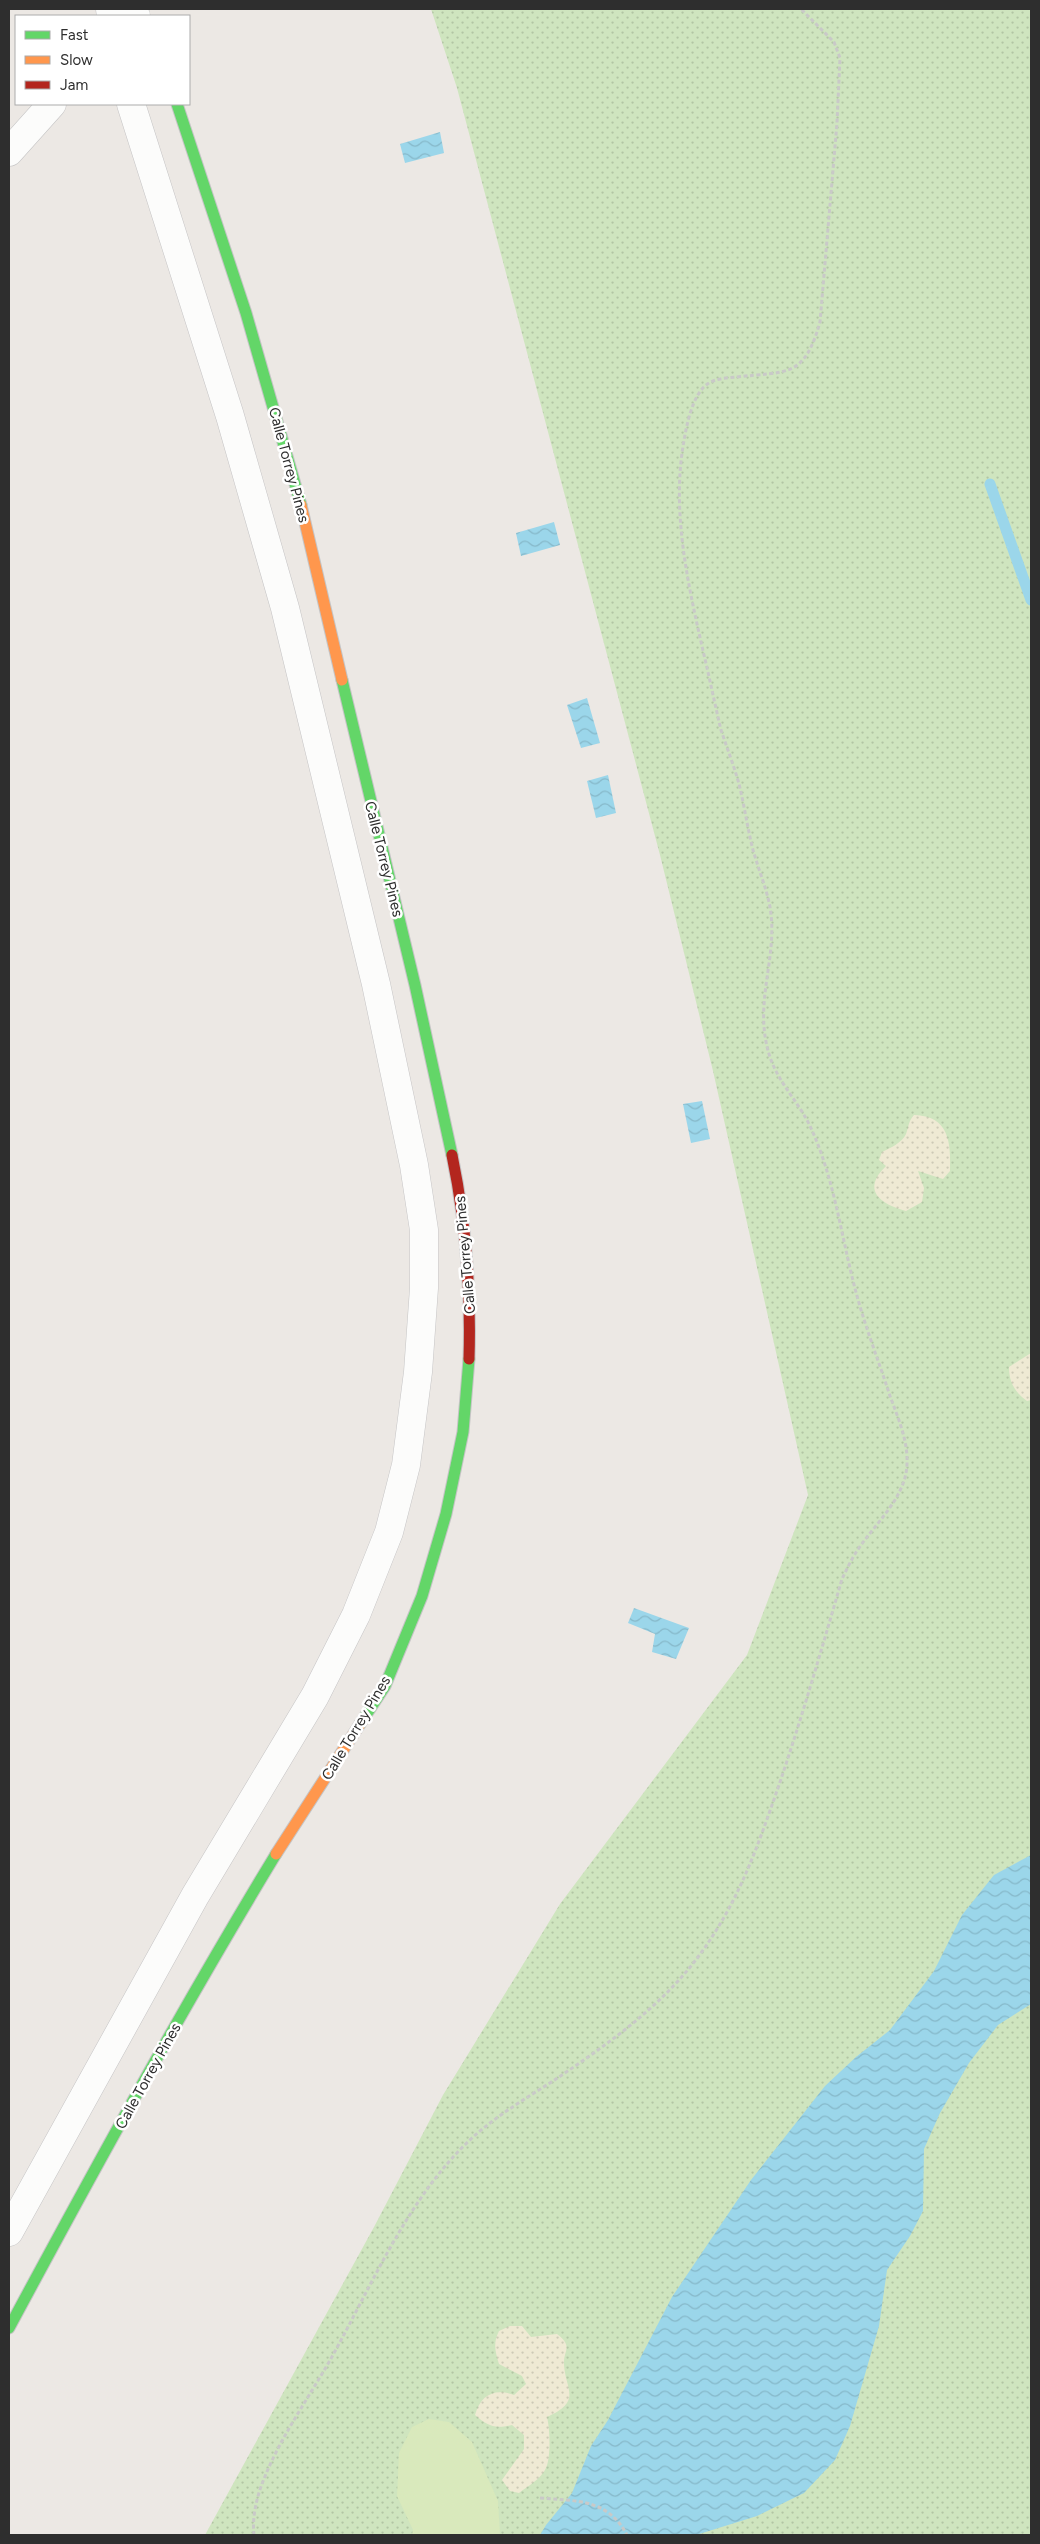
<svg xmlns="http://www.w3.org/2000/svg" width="1040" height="2544" font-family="Figtree,sans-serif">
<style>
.grass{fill:url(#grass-dots)}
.sand{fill:url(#sand-dots)}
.pitch{fill:#d9e9bc}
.water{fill:url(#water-waves)}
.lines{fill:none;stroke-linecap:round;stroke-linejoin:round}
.stream{stroke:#9bd6ea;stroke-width:11}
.street-casing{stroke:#c5c4c5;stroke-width:29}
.fast-casing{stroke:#c5c4c5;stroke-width:13}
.slow-casing{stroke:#c5c4c5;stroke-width:13}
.jam-casing{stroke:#c5c4c5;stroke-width:13}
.path{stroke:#c9c9c8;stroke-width:3;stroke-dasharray:4 2.5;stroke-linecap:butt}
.street{stroke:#fcfcfb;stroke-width:28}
.fast{stroke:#63d668;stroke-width:11}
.slow{stroke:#ff974d;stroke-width:11}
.jam{stroke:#b3261e;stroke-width:11}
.labels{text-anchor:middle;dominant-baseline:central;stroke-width:5;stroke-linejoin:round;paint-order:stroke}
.street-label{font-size:15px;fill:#2e2e2e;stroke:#fff}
</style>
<defs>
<pattern id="grass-dots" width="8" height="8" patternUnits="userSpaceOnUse" patternTransform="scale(1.25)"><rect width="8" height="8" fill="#cfe5bf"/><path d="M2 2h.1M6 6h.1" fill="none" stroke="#b2c5a4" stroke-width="1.8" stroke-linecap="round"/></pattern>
<pattern id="sand-dots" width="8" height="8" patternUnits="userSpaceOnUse" patternTransform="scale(1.25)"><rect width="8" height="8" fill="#efead4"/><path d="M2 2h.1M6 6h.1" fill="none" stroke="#cdc9b6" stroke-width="1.8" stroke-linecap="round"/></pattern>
<pattern id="water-waves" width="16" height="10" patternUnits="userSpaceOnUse" patternTransform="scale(1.25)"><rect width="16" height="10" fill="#9bd6ea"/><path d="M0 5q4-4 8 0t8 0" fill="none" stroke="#86b8c9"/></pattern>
</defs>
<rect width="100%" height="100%" fill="#ece8e4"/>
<polygon class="grass" points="431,9 1031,9 1031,2535 205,2535 374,2227 443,2095 560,1904 747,1655 808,1495 713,1071 660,855 457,88"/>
<g class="sand">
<path d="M914,1115c35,1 37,27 36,56l-7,8 -25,-8 6,17 -2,14 -16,9c-26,-7 -45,-21 -20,-45l-7,-6 3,-8c8,-4 20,-9 24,-18 3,-8 2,-12 8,-19z"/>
<path d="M1031,1353v47l-4,1c-12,-9 -18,-18 -18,-34z"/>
<path d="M510,2326h12l9,11 26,-3c17,13 6,16 7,31 2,26 18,36 -17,52 3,12 4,40 -1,51 -5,11 -18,18 -27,25l-9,-2 -8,-11 22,-31v-14l-12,-10c-18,4 -24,1 -37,-10 6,-21 20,-27 39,-20l12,-11 -4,-8 -23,-12c-4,-13 -6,-21 0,-33z"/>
</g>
<polygon class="pitch" points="429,2419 449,2422 472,2442 498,2501 500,2535 412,2535 413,2530 397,2496 399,2453 412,2427"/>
<g class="water">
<polygon points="440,132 444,153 405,163 400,144"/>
<polygon points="554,522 560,545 521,556 516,533"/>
<polygon points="587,698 600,743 581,748 567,705"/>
<polygon points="608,775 616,813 596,818 587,781"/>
<polygon points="702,1101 710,1139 691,1143 683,1104"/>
<polygon points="634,1608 689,1628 676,1659 652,1652 655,1634 628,1623"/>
<polygon points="1031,1855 1031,2004 998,2025 969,2063 940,2113 924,2149 923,2211 910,2236 887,2270 879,2326 850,2426 835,2460 804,2493 757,2516 696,2535 540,2535 546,2525 572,2493 591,2446 608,2420 672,2297 751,2180 825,2086 856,2057 890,2030 934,1971 962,1915 994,1875"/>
</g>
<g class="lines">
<polyline class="stream" points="990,484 1031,600"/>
<g class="street-casing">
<g id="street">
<polyline points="110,9 111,16"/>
<polyline points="131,9 136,16"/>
<polyline points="9,152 52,104"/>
<polyline points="9,2232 195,1896 315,1696 356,1615 389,1532 406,1465 418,1372 424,1288 424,1230 414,1165 376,984 285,608 230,416 131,104"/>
</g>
</g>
<g class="fast-casing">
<g id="fast">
<polyline points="177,104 246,313 301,505"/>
<polyline points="342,680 415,985 452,1155"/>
<polyline points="360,1724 385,1686 422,1596 446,1514 463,1432 469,1359"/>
<path d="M9,2328c86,-160 173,-319 267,-474"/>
</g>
</g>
<g class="slow-casing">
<g id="slow">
<polyline points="301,505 342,680"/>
<polyline points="276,1854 360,1724"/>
</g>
</g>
<g class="jam-casing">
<path id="jam" d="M452,1155c14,67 19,136 17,204"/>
</g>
<g class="path">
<path d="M540,2498c37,3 68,1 87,37"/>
<path d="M254,2535c-2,-16 2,-35 8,-51 16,-43 44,-82 67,-122 43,-76 78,-164 143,-224 24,-22 53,-39 81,-57 52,-35 107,-73 145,-124 41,-55 59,-109 81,-172 23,-68 43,-137 63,-206 4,-8 8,-17 13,-25 17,-28 51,-55 52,-90 1,-24 -9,-46 -17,-68 -10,-31 -22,-62 -31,-93 -17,-58 -23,-122 -49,-177 -11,-23 -30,-42 -39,-66 -20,-56 8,-100 -1,-153 -4,-21 -13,-41 -18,-61 -5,-21 -8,-42 -13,-62 -5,-18 -12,-36 -18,-54 -6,-25 -11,-50 -17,-75 -15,-66 -31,-135 -22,-202 3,-20 9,-60 27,-70 8,-5 19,-5 28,-6 50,-6 67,2 83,-55l17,-199 3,-65 -6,-16 -33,-33"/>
</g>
<use href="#street" class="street"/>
<use href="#fast" class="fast"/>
<use href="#slow" class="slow"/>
<use href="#jam" class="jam"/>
</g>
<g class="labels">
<g class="street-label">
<text transform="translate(289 465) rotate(75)">Calle Torrey Pines</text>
<text transform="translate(384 859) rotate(76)">Calle Torrey Pines</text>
<text transform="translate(465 1255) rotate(-95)">Calle Torrey Pines</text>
<text transform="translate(356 1728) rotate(-59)">Calle Torrey Pines</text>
<text transform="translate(148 2076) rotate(-61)">Calle Torrey Pines</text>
</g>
</g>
<rect width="1040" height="2544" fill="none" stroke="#2e2e2e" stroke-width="20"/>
<rect x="15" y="15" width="175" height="90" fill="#ffffff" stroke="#ababab"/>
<rect x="25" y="31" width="25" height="8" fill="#63d668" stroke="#ababab"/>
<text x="60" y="40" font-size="15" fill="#2e2e2e">Fast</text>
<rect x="25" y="56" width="25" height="8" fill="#ff974d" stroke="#ababab"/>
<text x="60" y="65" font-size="15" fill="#2e2e2e">Slow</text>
<rect x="25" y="81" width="25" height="8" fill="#b3261e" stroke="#ababab"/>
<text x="60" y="90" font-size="15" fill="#2e2e2e">Jam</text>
</svg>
